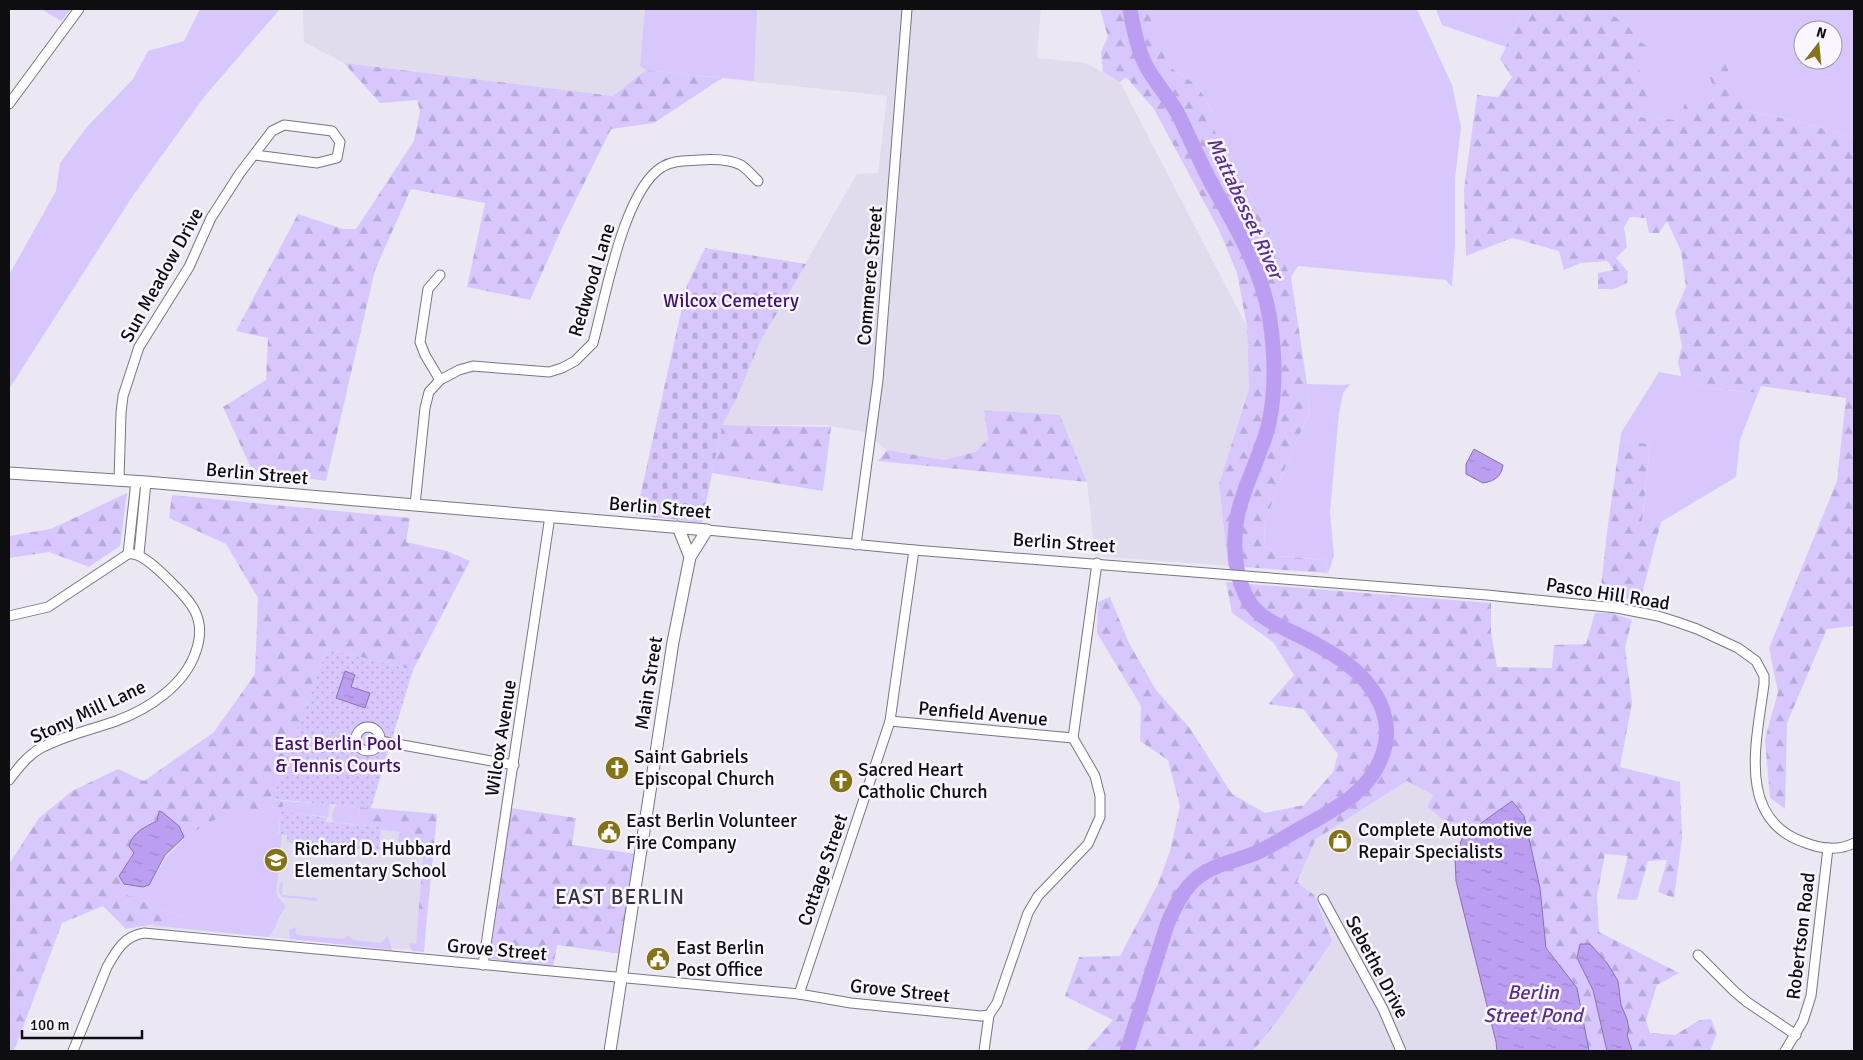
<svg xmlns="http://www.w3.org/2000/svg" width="1863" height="1060" font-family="Signika,sans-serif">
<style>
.built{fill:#e1dced}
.grass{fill:#d8c7fd;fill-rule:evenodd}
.forest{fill:url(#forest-firs)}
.cemetery{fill:url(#cemetery-stones)}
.park{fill:url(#park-dots)}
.water{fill:url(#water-ripples);stroke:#8772ae}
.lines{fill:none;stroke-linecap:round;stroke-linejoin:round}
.river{stroke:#bb9ef1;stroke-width:15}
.minor-casing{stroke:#78757f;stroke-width:11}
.tertiary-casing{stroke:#78757f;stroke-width:13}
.minor{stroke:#fff;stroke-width:9}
.tertiary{stroke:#fff;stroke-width:11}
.labels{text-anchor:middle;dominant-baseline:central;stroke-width:5;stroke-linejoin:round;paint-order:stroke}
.street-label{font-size:19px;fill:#0e0d10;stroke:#f9f6ff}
.park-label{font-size:19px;fill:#3f0f71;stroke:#f9f6ff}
.poi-label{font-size:19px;fill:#0e0d10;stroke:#f9f6ff;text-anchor:start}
.water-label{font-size:20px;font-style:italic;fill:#572d8d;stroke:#f9f6ff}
.quarter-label{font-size:21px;letter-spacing:1px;fill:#34323a;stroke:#f9f6ff}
</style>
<defs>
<pattern id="forest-firs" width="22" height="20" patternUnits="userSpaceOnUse" patternTransform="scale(1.25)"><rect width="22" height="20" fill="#d8c7fd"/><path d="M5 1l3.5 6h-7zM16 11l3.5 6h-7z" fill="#b8aad8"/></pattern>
<pattern id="cemetery-stones" width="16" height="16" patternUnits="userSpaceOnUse" patternTransform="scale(1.25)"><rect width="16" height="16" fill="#d8c7fd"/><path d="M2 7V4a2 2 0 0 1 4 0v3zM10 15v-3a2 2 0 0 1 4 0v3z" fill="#b8aad8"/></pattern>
<pattern id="park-dots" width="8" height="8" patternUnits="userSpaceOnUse" patternTransform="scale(1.25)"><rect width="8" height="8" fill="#d8c7fd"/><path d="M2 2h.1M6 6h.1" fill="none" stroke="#b8aad8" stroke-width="1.8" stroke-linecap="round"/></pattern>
<pattern id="water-ripples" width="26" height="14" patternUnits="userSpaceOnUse" patternTransform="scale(1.25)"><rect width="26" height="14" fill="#bb9ef1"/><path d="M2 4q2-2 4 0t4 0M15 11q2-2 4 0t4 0" fill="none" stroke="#a087ce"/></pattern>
</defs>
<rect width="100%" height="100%" fill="#ebe8f3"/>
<g class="built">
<polygon points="303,9 1041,9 1037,58 1086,63 1120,82 1247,327 1249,389 1219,484 1228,566 1095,556 1087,482 1060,415 984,410 988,439 975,452 944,460 887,450 864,432 825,425 722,425 735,402 761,340 857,174 878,173 887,96 646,70 613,96 344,63 304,42"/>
<polygon points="1407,781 1433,795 1427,807 1463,836 1455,857 1497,1051 1253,1051 1279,1019 1314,895 1297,882 1316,839"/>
<polygon points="145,790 437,814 424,951 139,926 126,929 103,906"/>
</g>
<g class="grass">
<polygon points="200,9 280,9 204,97 132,197 9,389 9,275 56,191 60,163 87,127 133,79 148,51 184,41"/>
<polygon points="645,9 757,9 754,81 646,70 640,66"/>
<polygon points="1151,9 1417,9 1452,85 1461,127 1455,179 1455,246 1452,287 1446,280 1298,266 1291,277 1256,206 1212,126 1212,112 1198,86 1171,68 1152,27"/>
<polygon points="1436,9 1524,9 1506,47 1442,25"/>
<path d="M1615,9h239v129l-53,-16 -57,-12 -28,-17 -6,11 -31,16 -44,-3 4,-76 -13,-19 -13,-6zM1803,30h30v30h-30z"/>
<polygon points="1659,372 1681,376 1707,388 1758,393 1740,440 1736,477 1661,522 1642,523 1650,444 1620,441 1621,433"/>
<polygon points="1307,384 1342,385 1350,384 1343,393 1339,413 1330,512 1334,556 1328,573 1325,560 1278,556 1264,545 1265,521 1290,455 1310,412"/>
<path d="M286,801l44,3 -2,13 -51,-6 4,1 -3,22h4l-6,60 10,13c-9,9 -9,23 -18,30l-117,-12 31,-9 11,3 -42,-12 -6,-7 -21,-5 -3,-5 7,-4 15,1 6,-1 16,-27 18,-19 1,-3 -5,-11 -17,-14 28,15 3,5c27,-20 56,-23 89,-25z"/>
<polygon points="336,805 360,807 359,812 410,829 422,841 420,844 398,842 399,832 381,830 381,827 333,822 332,814"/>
<polygon points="283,882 282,895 317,898 317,901 282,897 279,892 280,883"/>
<polygon points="427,915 424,952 412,951 409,943 416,944 418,918 424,919"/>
<polygon points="295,927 296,929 295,933 298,935 344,939 348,935 353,940 381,943 388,936 392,950 290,939 289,930"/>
</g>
<g class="forest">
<polygon points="41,9 71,9 61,21"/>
<polygon points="1100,9 1151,9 1153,27 1171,68 1198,86 1212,112 1212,126 1256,206 1291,277 1307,384 1310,412 1290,455 1265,521 1264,545 1278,556 1325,560 1328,573 1228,566 1219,484 1249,389 1247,327 1237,273 1219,230 1154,109 1126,77 1120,82 1103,72 1101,52 1108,37"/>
<polygon points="1524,9 1615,9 1613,16 1626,22 1639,41 1650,48 1638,68 1653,92 1636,117 1679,120 1686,100 1710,104 1716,93 1704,63 1725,62 1744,110 1801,122 1854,138 1854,626 1827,629 1787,723 1785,809 1770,798 1765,739 1778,692 1769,648 1837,481 1846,398 1761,386 1758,393 1707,388 1681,376 1678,362 1682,346 1675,312 1686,287 1681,251 1667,221 1659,233 1649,233 1646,218 1630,217 1624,227 1627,247 1616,258 1628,272 1627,283 1614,289 1598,289 1598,273 1614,270 1607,261 1581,263 1564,270 1559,251 1512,238 1466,256 1464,189 1477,95 1498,97 1512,77 1500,59"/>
<polygon points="344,63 613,96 646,70 722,78 654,123 611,129 562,228 530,300 467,287 485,203 411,189 375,270 326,481 252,470 223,407 266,380 268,338 236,331 298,214 343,229 356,229 414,141 420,110 417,100 380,103"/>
<polygon points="984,410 1060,415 1087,482 878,461 887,450 944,460 975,452 988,439"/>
<polygon points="722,425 831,427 823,491 712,473"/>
<polygon points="1620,441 1650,444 1642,522 1661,522 1640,601 1600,596 1607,532"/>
<polygon points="127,493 120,546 89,567 49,552 9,558 9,536 51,529"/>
<path d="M172,495l238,23 -4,24 41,9 23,10 -57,109 -86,-21 -56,150 15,2 -4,6c-33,2 -62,5 -89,26l-3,-6 -31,-16 -2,9 -14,7 -9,26 -15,23 5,8 4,2 -7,4 3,5 18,3 9,9 31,9 -28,8 -28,5 -23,-23 -41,17 -48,128h-5v-187l30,-46 33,-27 46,-22 26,12 70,-49 41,-58 3,-76 -32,-54 -57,-26z"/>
<polygon points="1226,582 1491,603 1491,632 1497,667 1552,668 1554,645 1586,644 1595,613 1612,613 1632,620 1625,647 1632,703 1620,767 1680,782 1682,838 1674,898 1658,892 1667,860 1648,861 1637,900 1617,899 1628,856 1605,854 1597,896 1599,932 1679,973 1657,985 1646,1020 1650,1033 1675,1035 1700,1020 1711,1019 1717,1034 1710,1051 1632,1051 1627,1035 1627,1019 1621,1005 1618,981 1580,944 1577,959 1593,990 1607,1051 1589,1051 1577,988 1546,948 1540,888 1524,816 1512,801 1463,836 1427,807 1433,795 1407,781 1316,839 1297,882 1314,895 1332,941 1279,1019 1253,1051 1086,1051 1113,1020 1065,996 1079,957 1120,956 1158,884 1170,851 1180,806 1168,760 1140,741 1141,706 1097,633 1098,602 1110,597 1129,643 1156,690 1189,727 1232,794 1265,813 1304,805 1333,772 1338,754 1303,709 1268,704 1294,675 1273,642 1232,613"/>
<polygon points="360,807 437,814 427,915 424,919 418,918 424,845 420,844 422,841 410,829 358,821"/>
<polygon points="511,808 576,818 572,845 637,854 622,954 557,945 553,968 490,959"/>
</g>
<polygon class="cemetery" points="705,248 806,264 761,340 735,402 722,425 702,523 636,515 687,285"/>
<g class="park">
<polygon points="327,649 413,670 371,808 271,799"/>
<polygon points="281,811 327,818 325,822 381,827 379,851 287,842 287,835 279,834"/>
</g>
<g class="water">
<path d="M1474,449l29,16c-2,12 -8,16 -20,18l-17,-9v-10z"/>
<polygon points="345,671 355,675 351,687 370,693 365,708 336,698"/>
<polygon points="1512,801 1524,816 1540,888 1546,948 1577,988 1589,1051 1497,1051 1496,1042 1456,881 1455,857 1463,836"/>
<path d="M159,811l3,1 17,14 5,11 -19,18 -16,30 -6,2 -19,-3 -5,-8 15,-23 -5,-7c3,-13 17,-20 28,-25z"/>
<polygon points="1580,944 1590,944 1607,963 1618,981 1621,1005 1627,1019 1629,1030 1627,1035 1632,1051 1607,1051 1593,990 1577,958"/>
</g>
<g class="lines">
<path class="river" d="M1127,1051l40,-126c7,-17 16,-36 31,-48 17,-13 38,-16 58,-24 14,-6 27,-15 40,-22 35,-20 74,-37 87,-78 6,-17 4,-34 -3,-50 -16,-34 -50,-52 -82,-68 -21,-10 -43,-18 -53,-41 -13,-27 -13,-67 -3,-95 8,-26 21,-50 27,-76 7,-33 6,-69 1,-103 -8,-52 -36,-96 -61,-141 -11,-22 -21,-45 -32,-67 -10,-17 -23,-31 -32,-48 -8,-17 -12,-37 -15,-55"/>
<g class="minor-casing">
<g id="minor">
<polyline points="9,104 79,9"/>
<polyline points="440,380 425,355 420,342 428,289 440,275"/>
<polyline points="119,480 121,413 123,396 139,347 189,267 211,218 240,173 272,131 284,125 332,131 340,142 337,158 317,163 255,155"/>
<path d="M415,505l10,-97 4,-16 11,-12 19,-10 14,-4 76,6 13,-4 13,-7 18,-18c12,-43 30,-152 69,-176 12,-7 24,-6 37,-7 13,-1 30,-1 42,5 6,4 12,11 17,16"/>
<path d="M707,530l207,20 573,45 130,13 41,8 19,6 20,7 41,19 18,13 8,15v8c-7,56 -29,136 42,159 16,6 33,8 48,0"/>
<polyline points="856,545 878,380 907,9"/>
<polyline points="128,554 136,481"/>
<polyline points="139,554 146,482"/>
<path d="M9,616l39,-9 80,-53c13,-3 34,19 43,28 21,21 36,37 25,69 -11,34 -47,58 -80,70 -25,9 -51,14 -75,27 -13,7 -23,20 -32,32"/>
<polyline points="890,721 1073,738"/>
<circle cx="368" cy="739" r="12"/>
<polyline points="380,741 514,765"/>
<polyline points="1323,899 1383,1009 1401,1051"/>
<polyline points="1698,955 1734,991 1747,1002 1796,1035"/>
<polyline points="483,965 550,516"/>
<polyline points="799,994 890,721 914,550"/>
<path d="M73,1051l34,-84c9,-16 17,-31 37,-34l655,61 52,9 130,13 8,-1"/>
<polyline points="984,1051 989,1015 997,1003 1028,913 1038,896 1088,844 1100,817 1100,796 1095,776 1073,738 1097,563"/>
<polyline points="1785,1051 1803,1021 1811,996 1828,848"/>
</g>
</g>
<g class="tertiary-casing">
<g id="tertiary">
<polyline points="9,473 146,482 707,530 690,557 673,642 610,1051"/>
<polyline points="678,527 690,557"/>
</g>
</g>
<use href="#minor" class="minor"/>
<use href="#tertiary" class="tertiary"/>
</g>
<defs>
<g id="church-disc" transform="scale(1.25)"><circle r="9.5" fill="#847416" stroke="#f9f6ff"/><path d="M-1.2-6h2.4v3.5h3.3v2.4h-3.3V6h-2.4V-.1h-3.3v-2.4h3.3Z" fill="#fff"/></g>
<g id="civic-disc" transform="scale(1.25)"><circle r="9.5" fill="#847416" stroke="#f9f6ff"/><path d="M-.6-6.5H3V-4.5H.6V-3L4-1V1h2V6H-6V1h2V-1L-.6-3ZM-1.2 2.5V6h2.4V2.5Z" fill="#fff"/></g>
<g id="shop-disc" transform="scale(1.25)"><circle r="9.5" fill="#847416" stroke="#f9f6ff"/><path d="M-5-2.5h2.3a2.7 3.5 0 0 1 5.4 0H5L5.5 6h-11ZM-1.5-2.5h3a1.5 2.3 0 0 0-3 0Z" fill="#fff"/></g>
<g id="school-disc" transform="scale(1.25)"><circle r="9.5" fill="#847416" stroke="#f9f6ff"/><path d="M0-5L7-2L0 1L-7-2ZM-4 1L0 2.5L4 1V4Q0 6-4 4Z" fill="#fff"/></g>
</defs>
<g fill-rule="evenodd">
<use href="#church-disc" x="617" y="768"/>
<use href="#church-disc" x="841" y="781"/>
<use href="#civic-disc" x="609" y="832"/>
<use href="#shop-disc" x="1340" y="841"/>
<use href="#school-disc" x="276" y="860"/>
<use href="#civic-disc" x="658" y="959"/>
</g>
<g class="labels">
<g class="street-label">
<text transform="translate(162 275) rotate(-61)">Sun Meadow Drive</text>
<text transform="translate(870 276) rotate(-85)">Commerce Street</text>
<text transform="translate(592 280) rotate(-73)">Redwood Lane</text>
<text transform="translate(257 474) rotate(5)">Berlin Street</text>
<text transform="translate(660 508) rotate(5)">Berlin Street</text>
<text transform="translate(1064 543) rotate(4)">Berlin Street</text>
<text transform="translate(1608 594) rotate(9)">Pasco Hill Road</text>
<text transform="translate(649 683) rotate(-81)">Main Street</text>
<text transform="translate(88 712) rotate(-25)">Stony Mill Lane</text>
<text transform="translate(983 714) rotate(5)">Penfield Avenue</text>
<text transform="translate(501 738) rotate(-81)">Wilcox Avenue</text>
<text transform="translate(823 870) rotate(-71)">Cottage Street</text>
<text transform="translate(1801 936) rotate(-83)">Robertson Road</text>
<text transform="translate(497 950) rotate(5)">Grove Street</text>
<text transform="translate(1377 967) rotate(62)">Sebethe Drive</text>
<text transform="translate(900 991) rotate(6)">Grove Street</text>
</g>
<g class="park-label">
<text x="731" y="301">Wilcox Cemetery</text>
<text x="338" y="744">East Berlin Pool<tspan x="338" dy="22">&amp; Tennis Courts</tspan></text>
</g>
<g class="poi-label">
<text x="634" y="757">Saint Gabriels<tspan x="634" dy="22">Episcopal Church</tspan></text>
<text x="858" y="770">Sacred Heart<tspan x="858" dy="22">Catholic Church</tspan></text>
<text x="626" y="821">East Berlin Volunteer<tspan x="626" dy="22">Fire Company</tspan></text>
<text x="1358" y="830">Complete Automotive<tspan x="1358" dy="22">Repair Specialists</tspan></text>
<text x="294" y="849">Richard D. Hubbard<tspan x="294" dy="22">Elementary School</tspan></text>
<text x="676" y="948">East Berlin<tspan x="676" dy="22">Post Office</tspan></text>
</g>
<g class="water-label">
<text transform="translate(1245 208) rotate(65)">Mattabesset River</text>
<text x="1533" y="992">Berlin<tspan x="1533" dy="23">Street Pond</tspan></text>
</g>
<g class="quarter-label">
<text x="620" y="897">EAST BERLIN</text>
</g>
</g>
<rect width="1863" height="1060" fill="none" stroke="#0e0d10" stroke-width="20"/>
<g transform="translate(1818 45) rotate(16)"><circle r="24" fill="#f9f6ff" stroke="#9b999f"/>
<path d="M0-4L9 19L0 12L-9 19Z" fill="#847416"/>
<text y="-8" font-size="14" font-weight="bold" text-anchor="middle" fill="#0e0d10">N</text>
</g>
<path d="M22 1030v8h120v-8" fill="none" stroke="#0e0d10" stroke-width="2.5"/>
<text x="30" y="1030" font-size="15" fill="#0e0d10" stroke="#f9f6ff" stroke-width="4" paint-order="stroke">100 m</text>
</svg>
